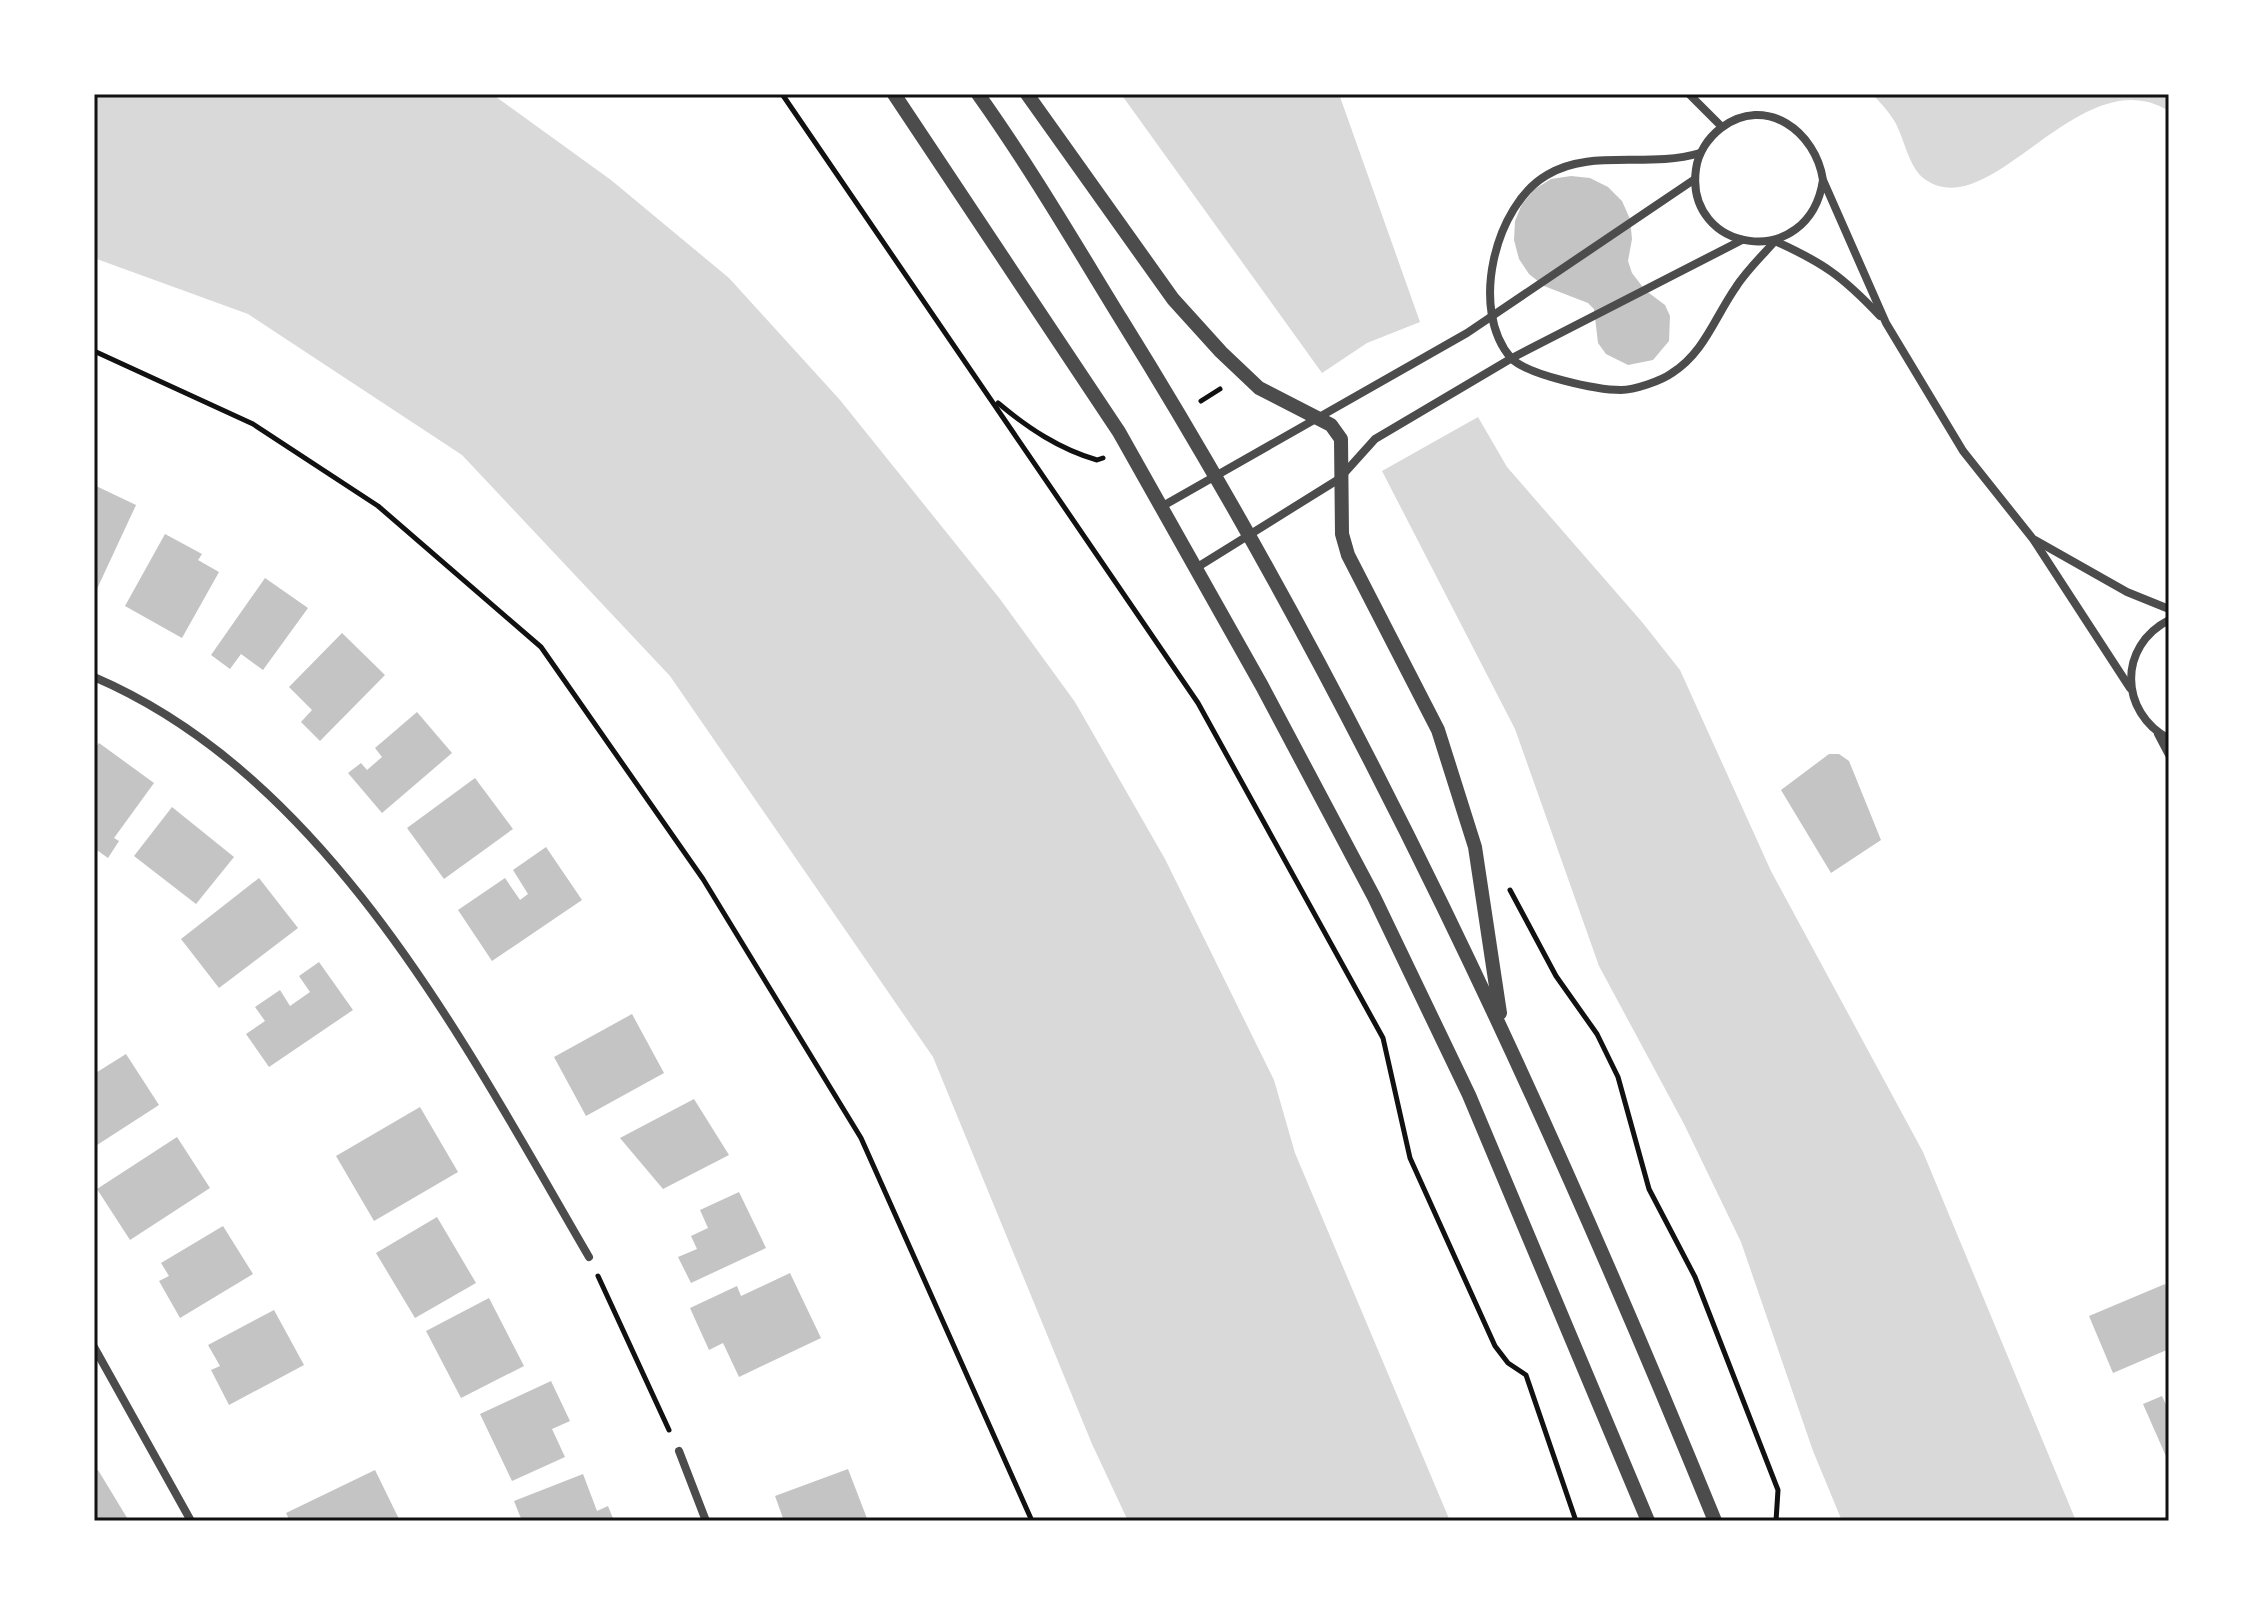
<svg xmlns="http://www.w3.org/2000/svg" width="2263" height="1615" font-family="'Alegreya Sans',sans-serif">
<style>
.water{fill:#d9d9d9}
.building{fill:#c4c4c4}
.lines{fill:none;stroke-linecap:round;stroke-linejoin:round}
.path{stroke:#111;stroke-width:5}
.minor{stroke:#4c4c4c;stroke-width:8}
.tertiary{stroke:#4c4c4c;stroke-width:14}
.neatline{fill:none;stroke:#111;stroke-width:3}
</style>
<rect width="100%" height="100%" fill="#fff"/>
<g class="water">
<polygon points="94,94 492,94 611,180 729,278 840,400 1000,599 1075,702 1165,859 1274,1080 1295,1153 1450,1521 1128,1521 1092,1444 933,1057 670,676 462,455 248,314 94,258"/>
<polygon points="1121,94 1339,94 1420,322 1367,343 1322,373"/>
<path d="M1872,94h297v17c-90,-56 -180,121 -247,66 -14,-13 -18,-39 -27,-55 -6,-10 -15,-20 -23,-28z"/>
<polygon points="1478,417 1507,467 1642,622 1680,670 1771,871 1923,1152 2076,1521 1842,1521 1813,1451 1741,1242 1684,1124 1599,966 1515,729 1382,471"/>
</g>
<g class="building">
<polygon points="1571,176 1590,178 1608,187 1622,201 1630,219 1632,239 1628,261 1632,273 1645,290 1665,305 1670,316 1669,341 1653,360 1628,365 1606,354 1598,343 1594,309 1588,303 1544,286 1529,274 1519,259 1514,240 1515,221 1522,204 1535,189 1551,179"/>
<polygon points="94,485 136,505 96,591 94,590"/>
<polygon points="165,534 202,554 198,560 219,572 182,638 125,606"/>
<polygon points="265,578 308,608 263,670 241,654 230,669 211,655"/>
<polygon points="342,633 385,675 320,741 301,722 312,710 289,687"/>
<polygon points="417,712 452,753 382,813 348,773 361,763 367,770 382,757 375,748"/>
<polygon points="99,743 154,783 114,838 119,841 108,858 94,848 94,749"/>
<polygon points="1829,754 1839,754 1849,761 1881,840 1831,873 1781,790"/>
<polygon points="475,778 513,829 444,879 407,828"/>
<polygon points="172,807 234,857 196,904 134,856"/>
<polygon points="546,847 582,900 492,961 458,910 505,878 520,900 528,894 513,870"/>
<polygon points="259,878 298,928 219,988 181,939"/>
<polygon points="319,962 353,1010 269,1067 246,1034 265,1021 255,1007 280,990 290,1006 310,992 299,976"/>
<polygon points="632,1014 664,1073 586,1116 554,1057"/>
<polygon points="126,1054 159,1105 94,1147 94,1074"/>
<polygon points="694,1099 729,1155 663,1189 620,1138"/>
<polygon points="420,1107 458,1172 374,1221 336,1156"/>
<polygon points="177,1137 210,1188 130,1240 97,1189"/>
<polygon points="739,1192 766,1248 691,1283 678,1257 697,1249 691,1236 708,1228 700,1210"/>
<polygon points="437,1217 476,1283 415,1318 376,1253"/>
<polygon points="223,1226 253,1274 180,1318 159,1281 169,1276 161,1263"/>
<polygon points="790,1273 821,1338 739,1377 723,1343 709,1350 690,1308 737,1286 741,1296"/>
<polygon points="2165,1284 2169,1294 2169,1349 2113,1373 2089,1316"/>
<polygon points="489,1298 524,1366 461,1398 426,1331"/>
<polygon points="274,1310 304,1365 229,1405 211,1370 220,1366 208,1345"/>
<polygon points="551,1381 570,1421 552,1429 565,1457 512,1481 480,1414"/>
<polygon points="2162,1396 2169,1411 2169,1463 2143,1404"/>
<polygon points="848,1469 868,1521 784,1521 775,1496"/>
<polygon points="98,1470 129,1521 94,1521 94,1472"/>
<polygon points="375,1470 400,1521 290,1521 286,1513"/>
<polygon points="583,1474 597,1511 608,1506 614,1521 522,1521 514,1501"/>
</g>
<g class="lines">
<g class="path">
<polyline points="782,94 1198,703 1383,1038 1410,1158 1495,1346 1508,1363 1526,1375 1576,1521"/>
<polyline points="94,351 253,424 378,506 541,647 703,879 861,1138 1032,1521"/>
<polyline points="1201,401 1220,389"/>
<path d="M998,403c30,25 61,46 99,57l6,-2"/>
<polyline points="1510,890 1556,976 1597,1034 1618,1077 1649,1189 1695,1277 1778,1490 1776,1521"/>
<polyline points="598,1276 669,1430"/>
</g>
<g class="minor">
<polyline points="1689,94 1722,127"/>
<path d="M1700,153c-53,16 -109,-5 -153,22 -52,30 -78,135 -36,183 16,17 86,32 110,32 13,0 40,-9 51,-17 32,-20 43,-56 64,-86 11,-17 26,-31 39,-46 49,22 68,36 105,75"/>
<path d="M1823,180c-14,93 -139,73 -127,-11 2,-16 12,-31 25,-41 45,-34 95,4 102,52l63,143 77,128 70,88 97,149"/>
<polyline points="1161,507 1467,333 1695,179"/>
<polyline points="2035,540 2127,592 2169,609"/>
<polyline points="1196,568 1339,479 1375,439 1512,358 1742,240"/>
<path d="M2169,620c-51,26 -50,92 0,119"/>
<path d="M94,677c235,101 372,369 495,580"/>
<polyline points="2158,734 2169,755"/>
<polyline points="94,1347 191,1521"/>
<polyline points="679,1451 706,1521"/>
</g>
<g class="tertiary">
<polyline points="894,94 1119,432 1262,686 1374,897 1469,1095 1648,1521"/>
<path d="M978,94c52,73 97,150 143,225 237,381 425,788 594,1202"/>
<polyline points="1027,94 1173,299 1221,352 1259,388 1331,425 1341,439 1342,534 1348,555 1438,730 1475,847 1500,1013"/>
</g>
</g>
<rect width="2263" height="1615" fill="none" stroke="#ffffff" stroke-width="192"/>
<rect x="96" y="96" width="2071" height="1423" class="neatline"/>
</svg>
